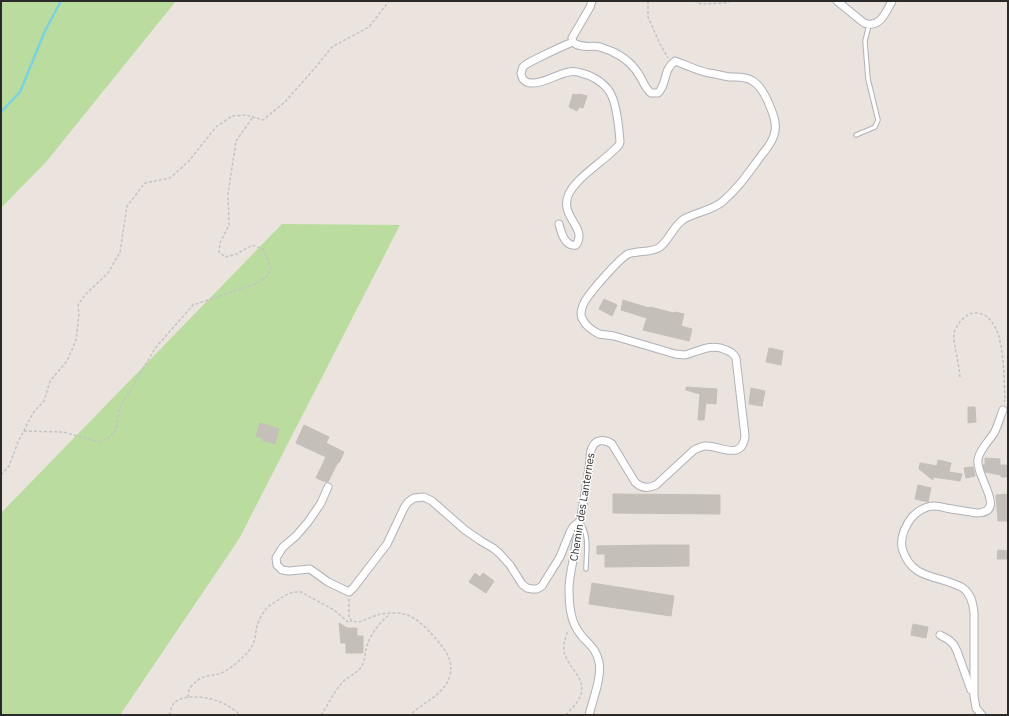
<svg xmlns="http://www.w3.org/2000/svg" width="1009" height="716" font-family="'IBM Plex Sans',sans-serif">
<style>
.green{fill:#badc9f}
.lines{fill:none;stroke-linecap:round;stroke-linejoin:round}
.stream{stroke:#7ad2e3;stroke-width:2.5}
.building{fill:#c4bfb9;stroke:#c6bfb7}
.service-casing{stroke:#aeb1ba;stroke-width:5.5}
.minor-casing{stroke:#aeb1ba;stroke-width:9}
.path{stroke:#c3c3c3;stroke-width:1.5;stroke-dasharray:3 2;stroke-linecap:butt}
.service{stroke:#fff;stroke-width:3.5}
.minor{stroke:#fff;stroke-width:7}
.labels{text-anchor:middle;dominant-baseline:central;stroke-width:3;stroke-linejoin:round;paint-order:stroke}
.street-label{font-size:11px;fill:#2a2a2a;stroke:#fff}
</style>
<rect width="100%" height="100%" fill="#ebe4de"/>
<g class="green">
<polygon points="1,1 176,1 46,162 1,208"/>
<polygon points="282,224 400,225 239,539 120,715 1,715 1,513"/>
</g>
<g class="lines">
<polyline class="stream" points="1,112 20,92 45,31 61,1"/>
</g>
<g class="building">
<polygon points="573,94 578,95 579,94 587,96 583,108 579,107 577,111 569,107"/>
<polygon points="604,299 617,305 612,316 599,309"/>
<polygon points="623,300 649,308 650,307 674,313 675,312 684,314 681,326 692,329 689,341 643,330 647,318 621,310"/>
<polygon points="769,348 783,351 781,365 766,362"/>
<polygon points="686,387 717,389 716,404 706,403 704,420 698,420 700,394 686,390"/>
<polygon points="751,388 765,391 762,406 749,404"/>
<polygon points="968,407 975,407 976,422 968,423"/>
<polygon points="260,423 279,429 275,444 262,440 263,438 256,436"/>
<polygon points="304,425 329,437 326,443 344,452 339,463 338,462 328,482 326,482 316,478 326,457 296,443"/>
<polygon points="985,458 1000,459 1000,465 1008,465 1008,477 1001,477 1001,475 985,472 983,465 985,465"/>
<polygon points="938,460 951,463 949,472 962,474 960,481 933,477 933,480 919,469 920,463 937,466"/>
<polygon points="970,467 973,467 975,476 966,478 964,468"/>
<polygon points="918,485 931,488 928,502 915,499"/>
<polygon points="613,494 720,495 720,514 613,513"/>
<polygon points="1008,494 1008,521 998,521 996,495"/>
<polygon points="657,545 689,545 689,566 605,567 605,554 597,554 597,546"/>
<polygon points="998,550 1008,551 1008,559 997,559"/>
<polygon points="475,573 480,577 483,573 494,581 486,593 469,582"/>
<polygon points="592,583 674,596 671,616 589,604"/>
<polygon points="339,623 347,628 357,628 357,636 363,636 363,653 346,653 346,643 341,643"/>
<polygon points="913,624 928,627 926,638 911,635"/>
</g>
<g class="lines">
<g class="service-casing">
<g id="service">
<polyline points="856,135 875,127 878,120 868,79 865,41 869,25"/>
<path d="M581,524c9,12 5,30 5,45"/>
</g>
</g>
<g class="minor-casing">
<g id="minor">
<path d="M837,1l27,22c16,6 22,-11 28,-22"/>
<path d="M559,224c2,9 6,23 17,21 12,-17 -16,-28 -8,-49 6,-17 35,-34 48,-48l3,-3 1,-3c-1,-14 -3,-40 -11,-51 -6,-9 -18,-16 -28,-18 -3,-1 -8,-2 -12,-1 -11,1 -37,19 -46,7 -1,-2 -2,-4 -2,-6 1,-2 1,-4 2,-6 4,-4 9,-6 13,-8 12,-6 24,-12 37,-17"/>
<polyline points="328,487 321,503 308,522 296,536 283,547 276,558 277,565 282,570 289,571 310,569 328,582 349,592 354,587 387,544 404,508 408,502 414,498 424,497 432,501 465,530 481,541 493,548 499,553 510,565 522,584 527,588 532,589 537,589 542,586 545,581 560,557 570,532 573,527 579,522"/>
<polyline points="940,635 949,640 954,645 957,651 971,690"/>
<path d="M589,715c4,-16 13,-38 10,-53 -3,-14 -10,-17 -18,-27 -11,-13 -12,-31 -12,-46 0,-11 3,-23 5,-33 5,-32 12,-64 16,-96 0,-4 0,-9 2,-12 3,-9 13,-9 20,-4l23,38c6,6 13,7 21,3l38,-35c4,-2 8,-4 12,-4 15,0 36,15 39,-10l-9,-78c-3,-5 -5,-6 -10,-8 -14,-7 -27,1 -41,5l-10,-1c-21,-6 -41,-12 -61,-18 -5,-1 -10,-1 -15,-2 -6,-3 -13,-8 -16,-14 -4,-5 -1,-14 2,-19 6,-10 34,-42 43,-47 10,-4 24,-1 32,-7 10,-8 13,-21 24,-28 12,-7 27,-8 38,-17 16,-13 27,-30 39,-46 5,-7 11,-13 13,-21 3,-8 0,-19 -3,-26 -4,-11 -10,-24 -20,-29 -7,-4 -14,-3 -21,-3 -7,-1 -14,-3 -21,-4 -11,-2 -23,-8 -34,-12 -13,10 -7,22 -17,32h-7c-5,-4 -7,-9 -10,-15 -7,-13 -16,-21 -30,-27 -3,-1 -8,-3 -11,-4 -9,-2 -20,2 -27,-5l-1,-4 18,-31 2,-6"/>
<path d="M982,715l-6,-7 -2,-12v-83c-1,-10 -3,-19 -11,-25 -5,-3 -12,-5 -17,-7 -22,-6 -37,-9 -44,-33 -2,-11 4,-23 10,-31 6,-6 13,-11 22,-11 3,0 8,1 12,2 10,2 20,3 30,5 33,0 -1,-36 2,-54 2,-10 11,-18 16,-26 4,-7 6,-16 9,-23"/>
</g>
</g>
<g class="path">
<polyline points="648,1 648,17 660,44 668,58"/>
<polyline points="694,1 701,4 726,3 731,1"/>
<path d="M960,377c-1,-10 -3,-20 -5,-30 0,-4 -2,-9 -1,-13 0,-3 3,-8 5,-11 11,-15 27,-13 36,4 9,15 9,54 10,72l-1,3"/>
<polyline points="24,431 63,432 99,442 109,438 116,430 119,409 156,347 193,305 256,284 267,276 271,269 263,249 252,245 237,254 225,257 219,252 220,243 229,225 228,194 236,141 253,117"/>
<polyline points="1,475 9,466 18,442 33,413 44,401 50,381 67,361 76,340 79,314 78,305 85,295 108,273 120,252 127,206 145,183 170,178 188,162 216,127 232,116 246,115 263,120 285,102 315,68 332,47 369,27 389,1"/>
<path d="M349,599v19c8,9 18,0 28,-3 8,-2 18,-3 27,-1 14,3 28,20 37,31 7,9 12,18 9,30 -5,20 -26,26 -40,40"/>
<path d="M188,697c-1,-10 10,-19 19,-21 4,-1 8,-1 12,-2 9,-3 19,-12 25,-18 3,-3 6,-6 8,-10 3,-4 3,-10 4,-15 1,-7 5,-16 10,-22 3,-4 8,-6 12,-9 8,-5 14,-9 23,-8l33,18 14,12 4,-1"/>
<path d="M169,715c2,-4 2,-9 5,-12 4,-4 11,-6 17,-6 17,-1 36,5 49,18"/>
<path d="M321,715c7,-10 12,-22 20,-31 5,-7 16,-10 21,-18 3,-6 3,-14 5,-20 4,-13 13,-24 23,-32"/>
<path d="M566,715c5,-6 11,-11 14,-18 8,-19 -13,-29 -16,-46 -1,-7 2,-14 4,-21"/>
</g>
<use href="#service" class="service"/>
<use href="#minor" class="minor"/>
</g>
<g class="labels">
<g class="street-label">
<text transform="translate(582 507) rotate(-81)">Chemin des Lanternes</text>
</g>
</g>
<rect width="1009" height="716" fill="none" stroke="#2a2a2a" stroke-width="4"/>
</svg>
